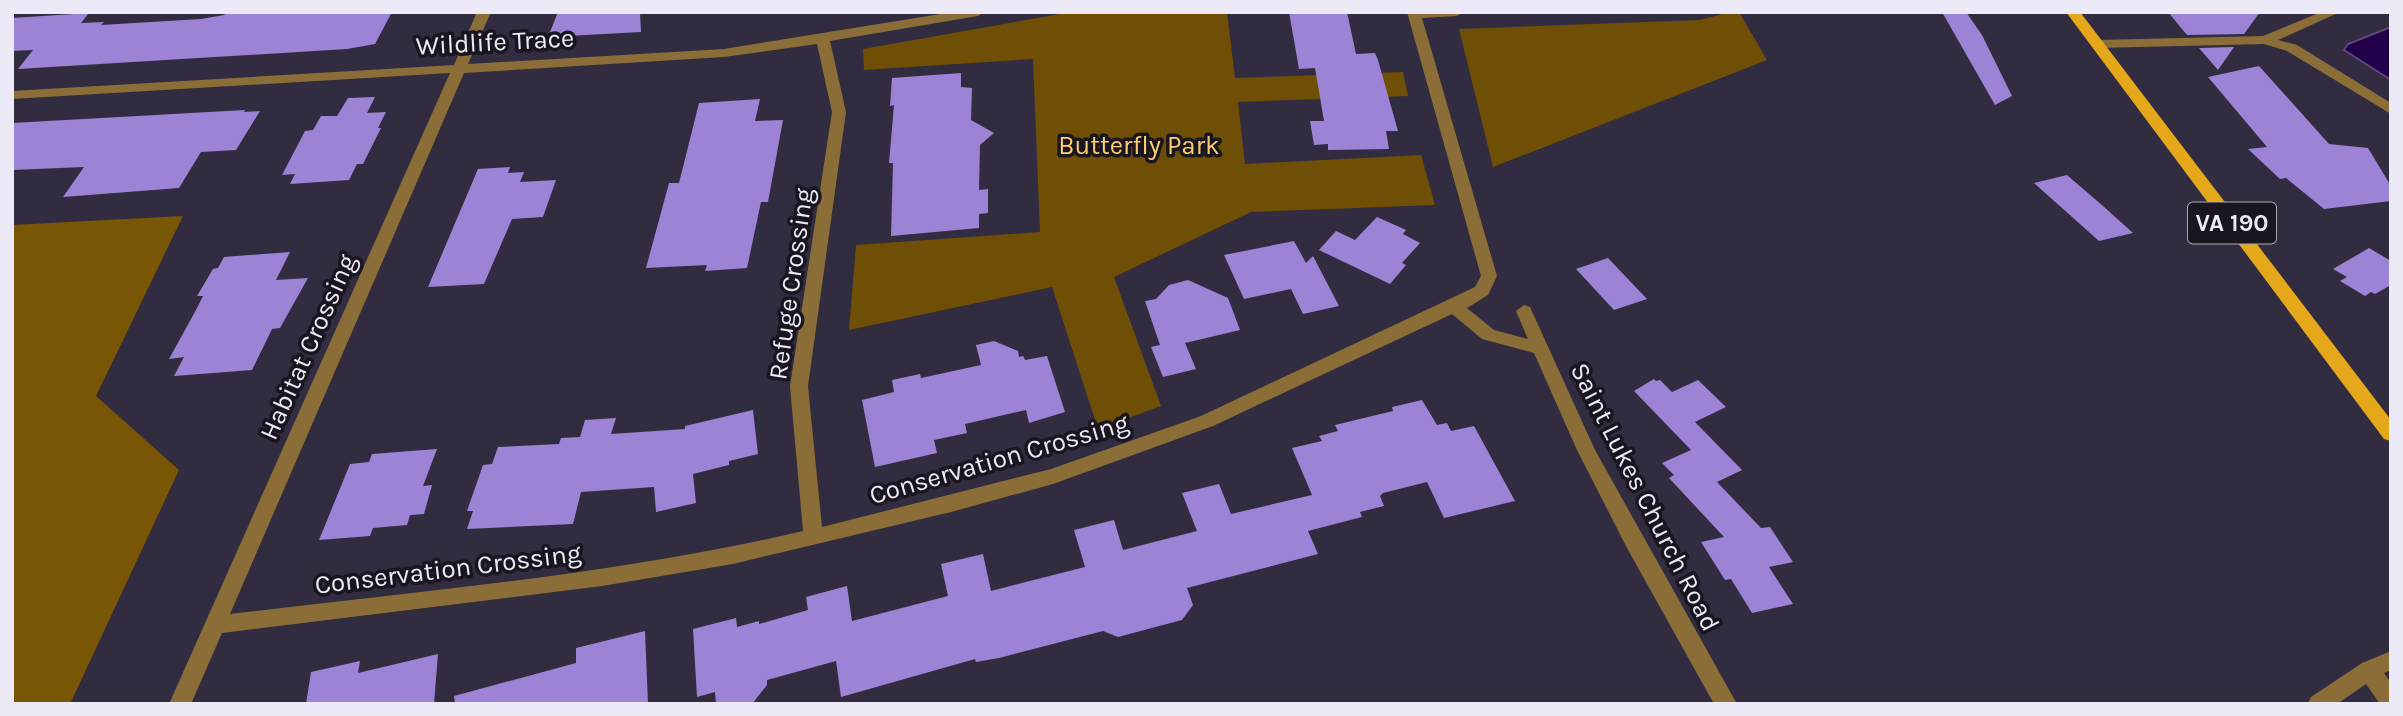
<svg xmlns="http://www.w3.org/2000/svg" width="2403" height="716" font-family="Karla,sans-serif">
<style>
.green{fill:#6f4f05}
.forest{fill:#785605}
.water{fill:#23004a;stroke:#60467e;stroke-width:2}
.building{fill:#9c83d5}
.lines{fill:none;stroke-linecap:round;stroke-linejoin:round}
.minor{fill:#8b6d37;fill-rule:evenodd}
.major{fill:#e5a81b;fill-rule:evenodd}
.labels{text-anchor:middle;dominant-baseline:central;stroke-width:7;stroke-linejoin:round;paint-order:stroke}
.shield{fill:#19161f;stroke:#adaab6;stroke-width:2}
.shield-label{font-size:24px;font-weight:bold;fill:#edeaf7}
.street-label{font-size:26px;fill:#edeaf7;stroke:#19161f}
.park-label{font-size:26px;fill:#fccc73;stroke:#19161f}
</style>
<rect width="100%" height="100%" fill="#322c40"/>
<g class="green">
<polygon points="1071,12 1227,12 1235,78 1403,72 1408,96 1238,102 1245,164 1421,155 1435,205 1251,212 1114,277 1161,406 1098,429 1052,287 849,330 856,245 1040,232 1033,59 864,70 863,49"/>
<polygon points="1730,12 1739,12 1767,60 1493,167 1459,29 1700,20"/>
</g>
<polygon class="forest" points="183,216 96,396 179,470 70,704 12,704 12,225"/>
<polygon class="water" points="2391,27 2391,80 2344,50 2348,44"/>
<g class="building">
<polygon points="227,12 392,12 375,44 347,49 18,69 33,50 12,51 12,18 89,13 81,23 104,22 101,25 201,19 224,15"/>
<polygon points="558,12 640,12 641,32 548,37"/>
<polygon points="1289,12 1347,12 1356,54 1375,53 1378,60 1398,131 1386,131 1389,149 1328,150 1328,144 1314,145 1310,121 1324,121 1315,68 1299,69"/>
<polygon points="1942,12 1966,12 1982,35 2012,96 1995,105"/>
<polygon points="2168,12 2260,12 2244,34 2187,35"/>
<polygon points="2234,47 2218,70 2199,48"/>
<polygon points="2259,66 2329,144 2368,148 2391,186 2391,201 2324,209 2286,178 2280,179 2248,149 2267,147 2208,77"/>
<polygon points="961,73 961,87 972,88 971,120 994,133 980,145 979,190 988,189 988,213 979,214 979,228 891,236 893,163 889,163 894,105 890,106 892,78"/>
<polygon points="375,97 367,113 386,112 378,128 381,128 363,164 357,164 349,180 290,184 295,174 282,175 305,131 313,130 321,116 337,116 348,98"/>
<polygon points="760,99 755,121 783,120 768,202 761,202 747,268 705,271 707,265 646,268 669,183 679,183 699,103"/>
<polygon points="245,110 244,112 260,111 236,150 201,152 179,188 63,197 84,167 12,170 12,123"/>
<polygon points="510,167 508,173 524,172 520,182 556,180 543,217 512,219 484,284 428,287 478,169"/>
<polygon points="2067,175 2103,206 2133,233 2099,241 2034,183"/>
<polygon points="1377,217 1406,230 1403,234 1420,243 1402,263 1406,265 1390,284 1319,250 1336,231 1355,240"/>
<polygon points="1294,241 1306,263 1313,256 1339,306 1303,314 1291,289 1244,299 1224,255"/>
<polygon points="2369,248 2391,261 2391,285 2375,294 2371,292 2365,296 2340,281 2347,277 2333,269"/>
<polygon points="290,252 276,280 308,278 280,328 272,329 252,370 174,376 184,357 169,359 196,310 203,296 197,296 213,269 218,268 224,257"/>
<polygon points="1608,258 1647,299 1614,310 1576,269"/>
<polygon points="1188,280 1228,298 1240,330 1185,343 1196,369 1163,377 1151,347 1160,345 1145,301 1156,299 1169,285"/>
<polygon points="994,341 1018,351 1019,357 1023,356 1025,360 1047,356 1065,412 1029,423 1026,410 965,424 967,433 934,440 937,453 875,467 862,400 894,392 892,380 920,374 921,378 981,365 976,345"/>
<polygon points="1654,379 1656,381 1660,380 1672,392 1698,380 1726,407 1695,422 1742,470 1717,482 1761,528 1770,527 1793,562 1769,567 1793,604 1752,613 1731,579 1725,580 1701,542 1724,537 1669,478 1674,475 1662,463 1691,450 1634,391"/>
<polygon points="1422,400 1437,425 1447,423 1451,431 1474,426 1515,501 1444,518 1427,482 1383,493 1380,496 1384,506 1360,512 1362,517 1308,531 1318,554 1187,588 1193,605 1182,620 1118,637 1103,631 999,658 976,662 975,659 841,697 836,661 767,680 767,685 752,704 716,704 715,692 697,697 693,629 736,618 737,627 759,621 759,624 808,610 806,597 847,586 852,621 948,596 941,564 983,554 991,591 1085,567 1074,530 1114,520 1123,550 1197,531 1182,493 1219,484 1231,514 1312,495 1292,448 1322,441 1319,436 1338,431 1335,425 1393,411 1392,407"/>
<polygon points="753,410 758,454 729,461 729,465 693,474 696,503 656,512 654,487 581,492 573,524 467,529 473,511 467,511 483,465 492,464 498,447 559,444 561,438 580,437 585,420 616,418 611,434 685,429 685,426"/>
<polygon points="437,449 423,486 432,485 424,514 410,515 407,525 373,528 370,536 319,540 350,464 369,462 372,454"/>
<polygon points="645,631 648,704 455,704 454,696 576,663 576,648"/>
<polygon points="438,654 434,704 306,704 311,672 360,661 358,673"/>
</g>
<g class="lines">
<g class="minor">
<path d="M477,12h14l-23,52 256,-15 229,-37h32l-7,4 -148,25 16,71 -38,274 14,141 229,-58 150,-53 274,-129 6,-11 -74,-264h57l-7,4 -35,2 75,258 -9,19 -21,13 27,22 34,9 -12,-28 8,-6 6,2 65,143 142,254h-23l-87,-156 -50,-98 -43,-97 -52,-14 -30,-25 -239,112 -160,58 -102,28 -218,52 -131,22 -380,47 -31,71h-22l281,-631 -438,26v-8l442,-26zM817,44l15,68 -42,274 13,145c-188,44 -382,60 -573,83l234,-541 260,-16z"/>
<polygon points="2321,12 2340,12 2278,40 2297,45 2391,103 2391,114 2287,51 2264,44 2097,48 2090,44 2097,40 2263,36"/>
<polygon points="2391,651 2391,670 2384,673 2391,683 2391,704 2380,704 2366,684 2337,704 2308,704 2311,697 2362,663"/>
</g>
<polygon class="major" points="2066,12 2080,12 2391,420 2391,441 2384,439"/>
</g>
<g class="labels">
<rect class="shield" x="2188" y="202.5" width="88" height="41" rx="5"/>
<g class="shield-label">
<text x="2232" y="223">VA 190</text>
</g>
<g class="street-label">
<text transform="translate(495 42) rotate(-3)">Wildlife Trace</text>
<text transform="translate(791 284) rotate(-82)">Refuge Crossing</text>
<text transform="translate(308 347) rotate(-66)">Habitat Crossing</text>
<text transform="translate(999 459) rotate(-16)">Conservation Crossing</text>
<text transform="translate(1645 497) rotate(63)">Saint Lukes Church Road</text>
<text transform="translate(448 569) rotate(-7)">Conservation Crossing</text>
</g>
<g class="park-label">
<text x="1139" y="145">Butterfly Park</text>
</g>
</g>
<rect width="2403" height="716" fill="none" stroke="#edeaf7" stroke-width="28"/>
</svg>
